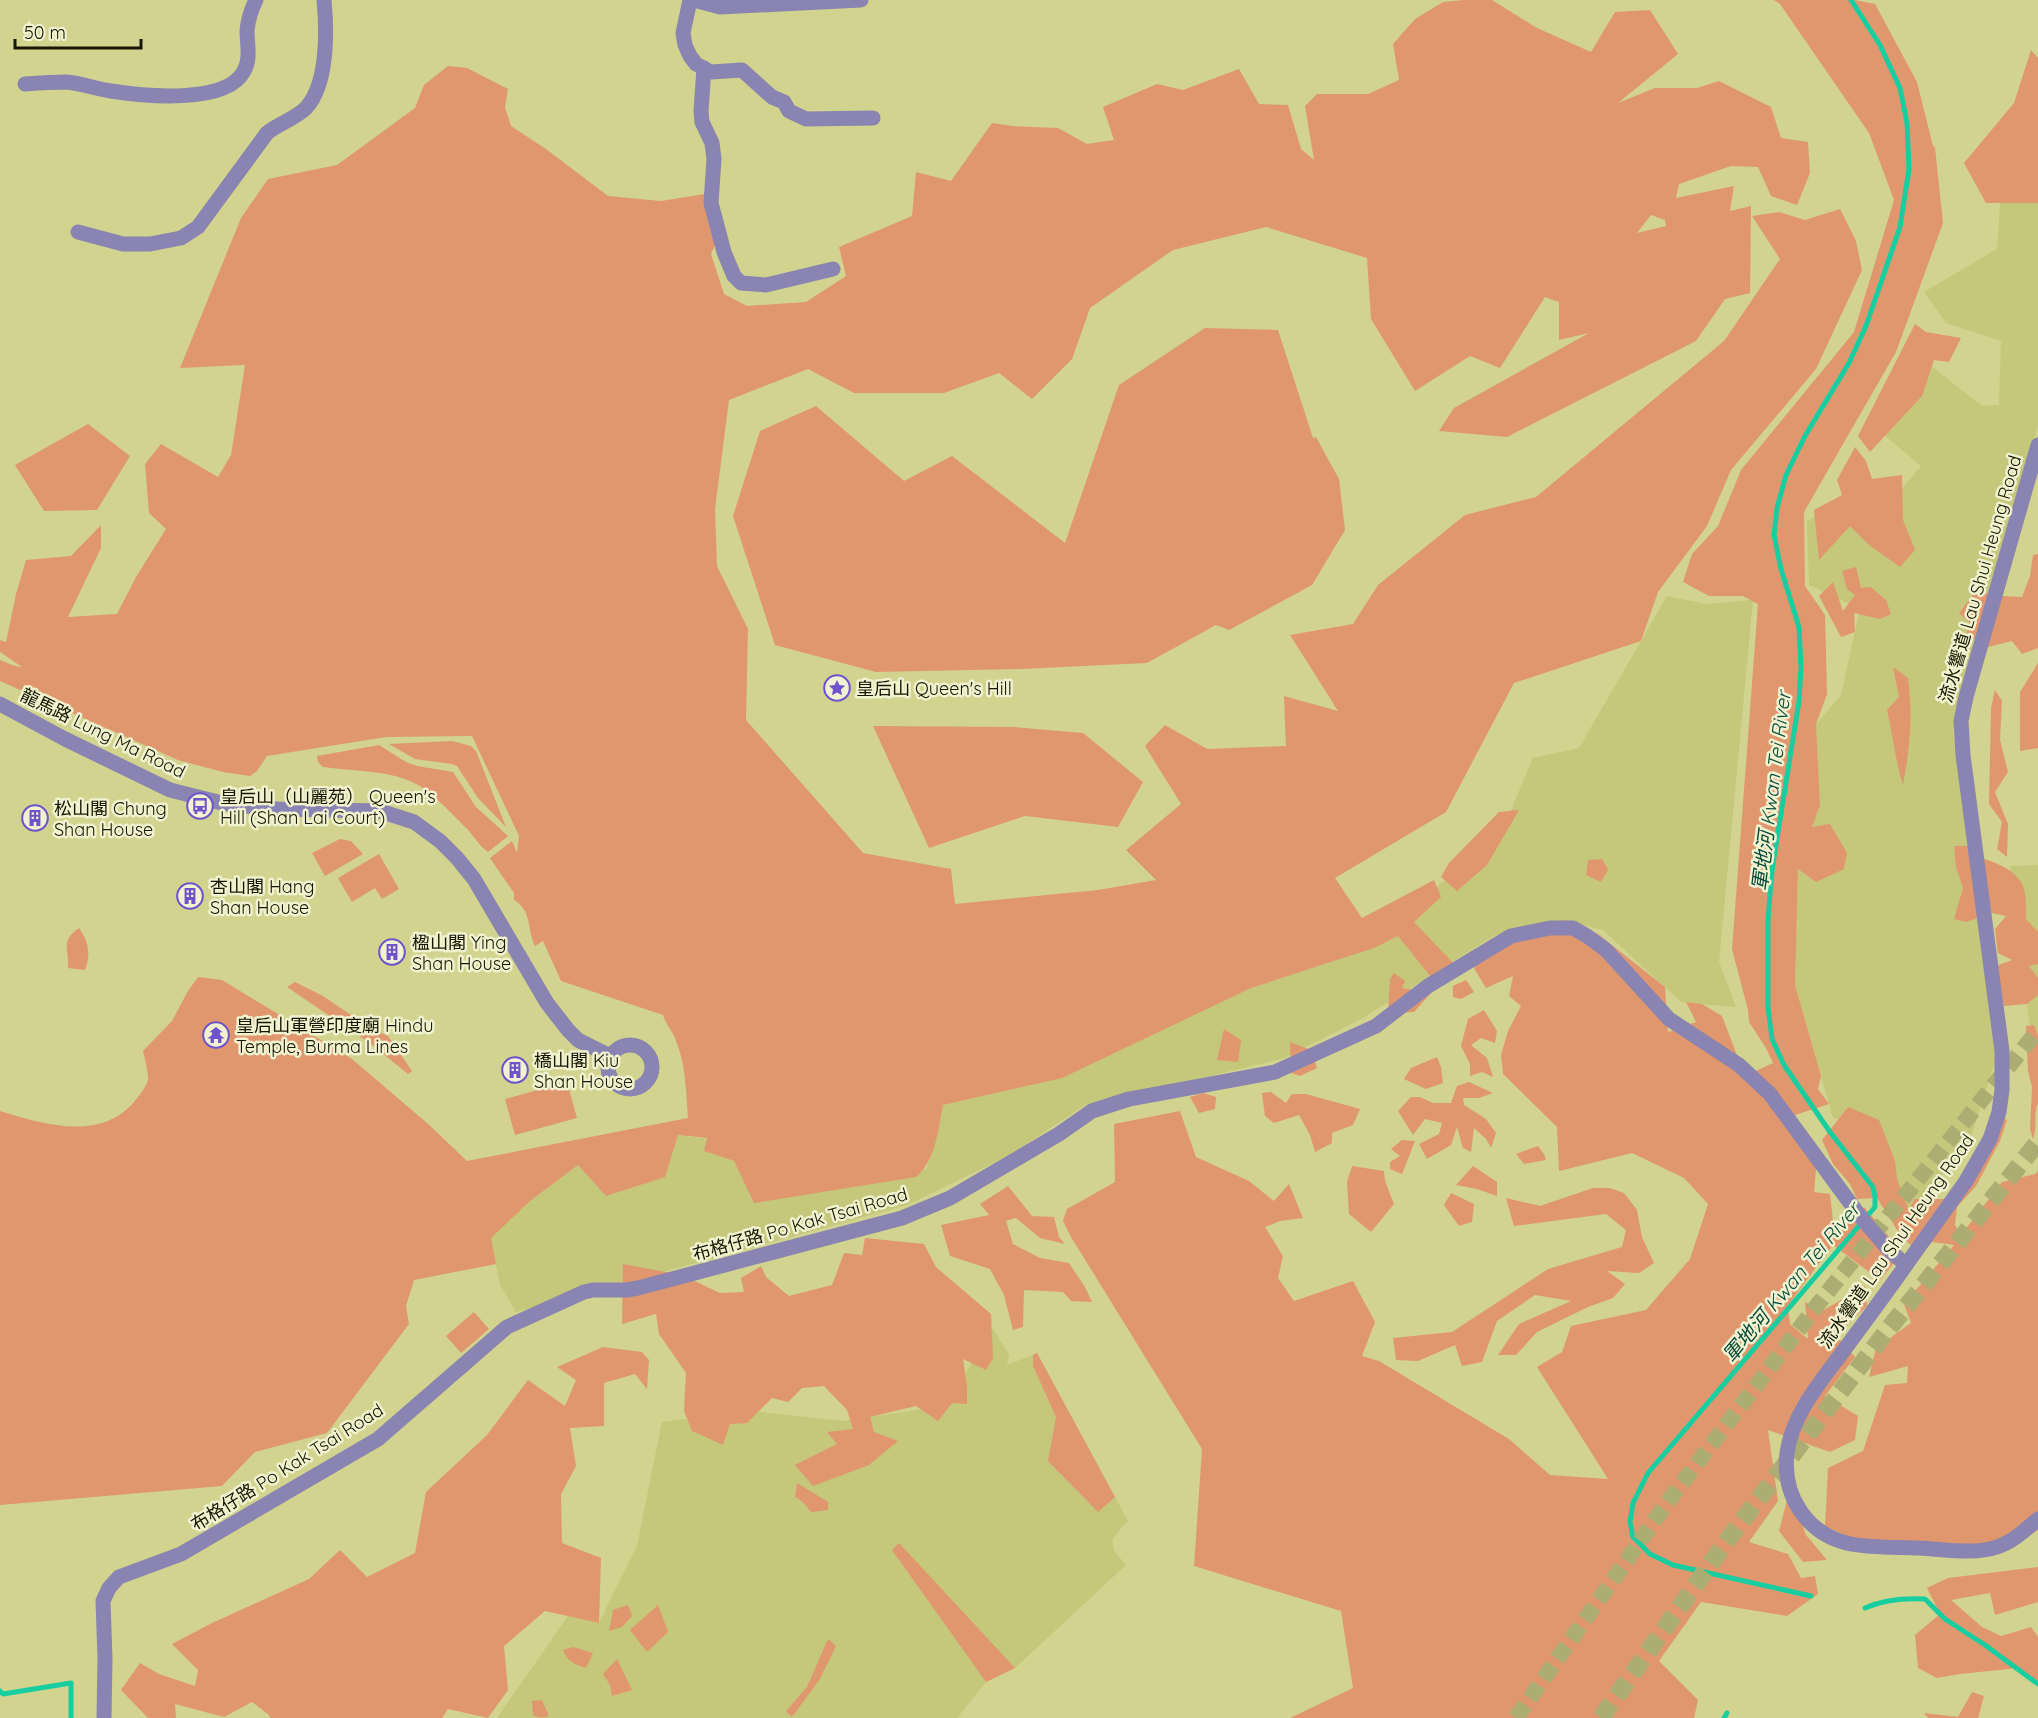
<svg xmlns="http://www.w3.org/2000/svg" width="2038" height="1718" font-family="Quicksand,'Noto Sans SC',sans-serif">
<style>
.built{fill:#c5c77b}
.green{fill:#e1976e;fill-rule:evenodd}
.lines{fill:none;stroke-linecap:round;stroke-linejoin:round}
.stream{stroke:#18cea1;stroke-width:5}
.trunk-tunnel{stroke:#acad72;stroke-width:16;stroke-dasharray:16 8;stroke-linecap:butt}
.motorway-tunnel{stroke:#acad72;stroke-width:18;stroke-dasharray:18 9;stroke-linecap:butt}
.minor{stroke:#8984b1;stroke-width:15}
.tertiary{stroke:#8984b1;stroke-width:15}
.labels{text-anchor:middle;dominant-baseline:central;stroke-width:5;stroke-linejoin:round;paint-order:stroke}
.street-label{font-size:18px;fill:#171600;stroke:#f0f2d0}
.poi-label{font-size:18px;fill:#171600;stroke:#f0f2d0;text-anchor:start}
.water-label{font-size:20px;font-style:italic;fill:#064b39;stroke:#f0f2d0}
</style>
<rect width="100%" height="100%" fill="#d1d38f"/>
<g class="built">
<polygon points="2038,138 2038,426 1953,730 1997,1056 1970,1140 1901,1227 1866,1123 1833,1118 1795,985 1798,862 1820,805 1816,724 1841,695 1860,609 1809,585 1807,521 1838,504 1884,510 1921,466 1869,422 1931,366 1982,406 1999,405 2001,341 1946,323 1924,292 1997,249 2003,161"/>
<polygon points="1667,596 1706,604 1753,600 1719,962 1736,1007 1681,1002 1603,930 1565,920 1495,935 1363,1018 1282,1059 1084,1106 1006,1157 907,1205 516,1312 500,1284 490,1238 530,1201 578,1165 677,1135 707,1139 704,1151 734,1161 926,1169 936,1141 942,1105 1033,1085 1251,988 1373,948 1370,936 1498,841 1533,758 1579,748"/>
<polygon points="2038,865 2038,1092 2010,866"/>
<polygon points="993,1329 1009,1355 1007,1365 1037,1353 1128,1521 1115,1535 1112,1541 1115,1552 1126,1565 1015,1668 986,1682 957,1718 497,1718 568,1616 599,1623 637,1546 662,1422 750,1411 842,1421 930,1408 965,1374"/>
</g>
<g class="green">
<path d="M1464,0h28l45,28 54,24 24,-40 35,-2 28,44 -60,49 37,-15h42l22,-7 52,26 10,31 27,4 2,31 -13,32 -26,-9 -13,-29 -27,-1 -52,18 -3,14 58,-12 -4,25 21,-5 -1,87 -25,6 -29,42 -189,96 -68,-6 15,-23 135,-75 -30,7v-38l-14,-5 -45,71 -30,-12 -55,35 -44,-72 -4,-61 -101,-31 -93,23 -83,58 -18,51 -40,40 -33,-26 -55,20h-90l-46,-24 -79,31 -14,109 2,57 31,63 -2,91 117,133 88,16 4,35 143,-14 58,-10 -30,-30 55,-46 -36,-58 20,-21 42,24 79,-3 -2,-50 54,15 -48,-76 63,-11 25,-39 87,-70 71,-18 188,-156 56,-82 -28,-43 27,-4 26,8 35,-11 16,32 6,29 -46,99 -85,101 -24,56 -49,66 -17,49 -127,42 -68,129 -111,66 27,40 72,-38 7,17 -27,25 43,45 -26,10 -33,-41 -24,12 -123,40 -189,90 -119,27c-5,25 -7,55 -27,72l-162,26 -20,-42 -30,-10 3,-13 -29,-3 -13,42 -59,19 -28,-31 -48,36 -39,37 5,26 -82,16 -8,26 3,18 -82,109 -72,19 -33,34 -222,19v-394c43,13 100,31 134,-9 5,-6 13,-16 14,-23 0,-9 -3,-19 -5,-28l29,-30 16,-30 10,-14 24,3 130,79 75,64 40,38 221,-43c-2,-26 -2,-53 -12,-77 -3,-10 -10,-16 -13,-26l-102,-34 -18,-40 -8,5c-8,-16 -3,-36 -21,-46v-7l-24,-35 22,-17 5,12 2,-17 -47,-100 -86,1 -119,19 -10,15 -7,5 -27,-4 -45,-12 -178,-79v-21l15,6 7,1 -22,-15v-12l6,2 10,-48 10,-34 45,-4 30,-31v23l-33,69 49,-3 19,-37 30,-48 -17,-16 -4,-49 16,-20 57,33 13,-22 14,-90 -65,3 61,-150 27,-39 69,-14 78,-57 9,-23 24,-19 19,2 41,21 -3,18 6,19 35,23 62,47 53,5 44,-7 16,37 -10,23 13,40 23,12 59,-4 40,-26 -7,-29 73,-31 4,-44 35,9 41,-58 21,3 45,2 29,16 27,-4 -11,-33 54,-23 26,6 56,-21 20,35 29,1 13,44 13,11 -9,-54 12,-12h51l31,-14 -6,-36 22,-25 28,-17zM1651,215l14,5 1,6 -29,7z"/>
<polygon points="1774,0 1855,0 1875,4 1917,82 1933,146 1935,147 1943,223 1896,352 1804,512 1805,586 1825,615 1827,694 1816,724 1820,805 1812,827 1830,824 1847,853 1844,869 1816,882 1798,869 1795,985 1821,1076 1818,1089 1829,1104 1795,1115 1817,1158 1814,1192 1830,1194 1834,1229 1851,1207 1865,1208 1891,1239 1894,1263 1880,1280 1833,1245 1788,1305 1790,1324 1808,1339 1805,1302 1822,1311 1865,1286 1867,1306 1836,1335 1855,1357 1825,1396 1858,1416 1855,1440 1830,1452 1768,1430 1778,1501 1749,1542 1788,1554 1801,1578 1815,1576 1818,1594 1787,1616 1701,1602 1659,1661 1698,1700 1694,1718 1290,1718 1353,1688 1341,1611 1194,1566 1202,1449 1071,1237 1063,1221 1067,1209 1115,1182 1114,1124 1180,1111 1196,1157 1249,1181 1274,1201 1289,1184 1303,1218 1280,1221 1265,1227 1283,1256 1278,1278 1294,1301 1353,1281 1375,1322 1362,1356 1379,1361 1509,1439 1550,1475 1608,1479 1537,1367 1562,1352 1571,1326 1646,1310 1690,1259 1708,1204 1684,1178 1632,1153 1559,1171 1557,1127 1503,1074 1501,1055 1508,1031 1521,1006 1509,996 1513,976 1486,988 1474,968 1500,934 1565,920 1598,934 1665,987 1668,1032 1696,1022 1686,1002 1702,1004 1722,1016 1737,1055 1756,1071 1773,1063 1766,1048 1749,1022 1748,1010 1732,949 1758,604 1743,596 1709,596 1683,582 1692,554 1718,526 1741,470 1854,332 1894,200 1869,133 1780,4"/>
<polygon points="2031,50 2038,58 2038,203 1986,203 1964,163 2014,103"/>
<polygon points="1915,324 1926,332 1961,338 1949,362 1934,360 1922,396 1870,452 1858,436"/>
<polygon points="1205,328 1278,330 1313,438 1316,437 1339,479 1345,530 1312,585 1229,630 1216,625 1147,663 1021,669 876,672 775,645 733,516 760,431 816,406 904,481 952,456 1065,543 1119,385"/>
<polygon points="88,424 130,456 97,510 44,511 15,465"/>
<polygon points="1855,447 1866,461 1872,479 1902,475 1903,520 1915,550 1900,567 1869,545 1850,526 1819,560 1814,510 1842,495 1837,480"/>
<polygon points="2038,554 2038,648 2022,654 2012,641 1988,647 1966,634 1970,623 1959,613 1976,591 2002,596 2022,597 2030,576 2033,555"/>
<polygon points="1856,567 1861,588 1871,587 1886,600 1891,614 1880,619 1854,613 1855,632 1841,637 1819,596 1833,582 1843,611 1855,595 1847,589 1842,571"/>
<polygon points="2038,663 2038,748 2020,751 2020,692"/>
<path d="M1893,667l15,11c5,39 2,68 -5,107 -8,-25 -10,-50 -16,-75l12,-13z"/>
<polygon points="1995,690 2002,701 2000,740 2008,772 1995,792 2008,824 2007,857 1997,849 2002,822 1989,804 1991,708"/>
<polygon points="873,726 1014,727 1083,733 1143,782 1118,827 1025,816 929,848"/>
<polygon points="452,741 471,746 476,751 506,827 478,798 457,766 452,764 415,759 389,744"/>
<path d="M379,745l27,17 11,4 36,6 23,35 32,29 -20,16c-9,-6 -13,-15 -21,-23 -13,-13 -27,-28 -41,-39 -29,-21 -69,-18 -103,-23l-5,-5 -1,-6z"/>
<polygon points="1519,810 1487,865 1457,891 1441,877 1449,863 1499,812"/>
<polygon points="340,839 351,841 363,854 325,876 312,853"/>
<path d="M1954,846h25l2,12c14,4 32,11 40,24 6,9 5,27 5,37l12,13v32l-9,2 9,12v17l-11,9 -23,2 -8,-40 16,-6 -14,-7 -3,-24 11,-13 -14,-3 -26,9 -12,-3 9,-31 -7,-21z"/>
<polygon points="379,854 399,889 382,899 375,888 352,902 338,878"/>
<polygon points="1602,859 1608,870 1601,882 1586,875 1588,860"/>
<path d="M79,928c10,14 12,27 6,42l-17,-2c2,-19 -9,-26 11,-40z"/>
<polygon points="1394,973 1405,981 1402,988 1431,993 1414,1012 1388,1013 1390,979"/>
<polygon points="1466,980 1474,992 1461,999 1453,997 1453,986"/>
<polygon points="295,982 323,996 370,1028 388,1036 412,1071 408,1074 371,1044 287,987"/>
<polygon points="1484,1010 1497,1031 1495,1043 1481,1038 1471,1045 1487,1058 1493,1077 1482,1072 1470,1076 1470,1064 1461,1046 1468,1019"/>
<path d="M2034,1025l4,11v67c-5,13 0,20 -5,36l-3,-10 2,-42 -4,-16 -2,-45z"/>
<polygon points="1224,1029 1241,1040 1238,1062 1217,1060"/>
<polygon points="1290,1042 1311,1050 1317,1068 1300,1076 1291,1073"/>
<polygon points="1437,1057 1441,1067 1443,1083 1426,1089 1404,1079 1411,1068"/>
<polygon points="567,1082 577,1118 515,1135 505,1099"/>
<polygon points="1469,1082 1493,1093 1479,1098 1463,1098 1464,1105 1486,1119 1496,1133 1491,1148 1486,1139 1474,1128 1471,1152 1463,1148 1457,1127 1451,1145 1427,1159 1419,1144 1439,1134 1442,1123 1425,1119 1413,1135 1398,1111 1411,1097 1420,1097 1433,1103 1451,1103 1457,1086"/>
<polygon points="1271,1092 1286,1103 1292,1094 1306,1094 1360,1109 1353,1125 1332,1133 1332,1143 1315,1152 1310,1135 1299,1115 1274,1123 1265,1116 1262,1093"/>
<polygon points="1203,1093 1216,1097 1215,1109 1199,1113 1190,1097"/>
<polygon points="1848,1107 1879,1120 1895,1161 1897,1179 1909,1211 1914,1199 1955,1199 2002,1117 2007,1120 2000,1141 1976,1186 1957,1207 1955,1225 1961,1235 2002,1182 2035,1174 2038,1171 2038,1530 2032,1534 1984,1550 1855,1540 1825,1526 1828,1468 1863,1451 1885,1385 1907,1383 1908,1366 1869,1377 1876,1348 1911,1323 1904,1304 1954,1245 1932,1242 1923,1251 1916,1251 1899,1233 1877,1198 1857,1199 1850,1184 1833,1164 1822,1140"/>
<polygon points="1402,1140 1415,1141 1402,1174 1390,1169 1390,1162 1400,1156 1391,1149"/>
<polygon points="1538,1146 1544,1154 1546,1160 1524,1164 1516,1154"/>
<polygon points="1352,1166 1384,1171 1385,1181 1394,1204 1371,1232 1349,1214 1347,1182"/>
<polygon points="1473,1166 1497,1182 1497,1196 1477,1189 1456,1185"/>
<polygon points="1008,1186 1032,1216 1054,1217 1059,1237 1065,1244 1040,1238 1016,1218 1006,1221 1013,1244 1040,1258 1069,1263 1085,1287 1092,1302 1071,1301 1063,1292 1024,1290 1023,1327 1013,1330 1004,1295 990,1269 950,1256 941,1225 989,1215 980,1204"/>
<polygon points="1593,1188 1610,1188 1624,1193 1637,1210 1642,1237 1654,1263 1639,1273 1607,1271 1625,1284 1613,1298 1588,1307 1537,1332 1516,1355 1498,1355 1519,1324 1571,1301 1535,1295 1497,1321 1482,1362 1462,1366 1455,1345 1418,1361 1396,1360 1393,1338 1452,1332 1548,1269 1622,1247 1626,1230 1606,1214 1514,1226 1506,1198 1540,1206"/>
<polygon points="1451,1193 1474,1204 1472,1222 1459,1226 1444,1205"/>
<polygon points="865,1238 924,1244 936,1267 991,1314 993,1358 986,1370 963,1359 967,1386 967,1404 952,1403 938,1421 916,1406 870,1417 874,1432 898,1441 869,1465 813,1486 795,1465 837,1444 827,1432 853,1429 847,1410 824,1386 802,1388 788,1402 772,1398 747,1423 730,1424 723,1445 692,1431 684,1411 686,1373 659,1334 656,1314 622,1324 623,1264 682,1275 720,1293 744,1292 741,1278 761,1266 766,1277 789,1296 832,1285 844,1253 862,1255"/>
<polygon points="474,1312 489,1329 461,1353 446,1336"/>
<polygon points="603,1347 642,1352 649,1360 647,1389 635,1374 604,1383 604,1426 570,1428 576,1466 561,1494 562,1543 601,1558 599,1623 545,1611 504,1646 508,1690 488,1718 448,1709 442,1718 270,1718 269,1715 252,1702 224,1717 175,1704 176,1718 148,1718 121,1690 140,1663 159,1674 195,1686 198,1670 172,1644 212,1623 309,1579 340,1550 367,1577 415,1553 426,1492 487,1435 528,1380 565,1406 576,1380 557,1367"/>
<polygon points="1037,1353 1115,1497 1098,1512 1048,1461 1056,1417 1033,1366 1033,1355"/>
<polygon points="797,1483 828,1502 828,1510 811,1512 802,1501 795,1497"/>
<polygon points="1791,1485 1796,1508 1806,1535 1827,1560 1803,1562 1779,1531"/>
<polygon points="899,1543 1015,1668 986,1682 892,1550"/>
<polygon points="2038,1567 2038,1602 1995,1615 1990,1593 1951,1600 1982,1627 2001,1636 2031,1627 2038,1637 2038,1683 2018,1668 1960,1674 1937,1678 1918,1668 1915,1635 1940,1614 1927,1588 1948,1578"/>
<polygon points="628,1605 632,1616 622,1627 609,1631 613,1610"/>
<polygon points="658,1605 668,1632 647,1652 630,1630"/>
<polygon points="828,1639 836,1646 820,1679 792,1717 786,1711 807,1687"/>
<path d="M573,1647l20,6 -7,15c-10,-3 -20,-7 -23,-18z"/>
<polygon points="617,1659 632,1690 612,1696 610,1685 603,1674"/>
<polygon points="1972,1692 1984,1696 1978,1718 1928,1718 1924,1713 1958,1717"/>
<path d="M542,1700l7,16c-5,2 -11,2 -16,-1l-1,-14z"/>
</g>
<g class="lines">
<g class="stream">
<polyline points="1811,1596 1673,1565 1650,1554 1633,1537 1630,1522 1633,1503 1648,1473 1875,1207 1875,1197 1873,1187 1830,1132 1784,1065 1772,1039 1768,1007 1768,919 1772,870 1799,701 1801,667 1799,627 1781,569 1774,535 1777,508 1786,475 1805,436 1849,363 1866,326 1900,227 1909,169 1907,123 1900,88 1880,45 1851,0"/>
<path d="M1865,1608c18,-8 40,-10 60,-9l20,20 40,26 53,39"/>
<polyline points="0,1691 3,1694 71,1683 71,1718"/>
<polyline points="1724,1718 1727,1713"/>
</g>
<polyline class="trunk-tunnel" points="1516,1718 1664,1507 1818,1304 2038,1030"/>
<polyline class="motorway-tunnel" points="1601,1718 1729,1538 1886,1332 2038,1142"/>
<g class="minor">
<polyline points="690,0 683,33 685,45 690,56 696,64 711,72 742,70 772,97 784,102 789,111 806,119 873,118"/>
<polyline points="694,0 720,7 861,0"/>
<polyline points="704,68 701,111 702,122 712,143 714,159 711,203 724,252 734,276 741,283 766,285 833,269"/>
<path d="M25,84c13,-1 27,-2 41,-2 15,1 30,7 45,9 32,5 115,14 133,-20 7,-12 3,-27 3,-40 1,-12 4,-21 9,-31"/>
<path d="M78,232l45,12h27l31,-6 17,-11 69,-94c12,-10 28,-14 39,-25 22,-24 21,-77 18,-108"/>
<path d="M104,1718l1,-60 -2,-57 6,-13 10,-11 62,-23 197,-115 129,-112 77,-35 9,-2h34l11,-2 264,-70 48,-20 109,-64 33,-23 37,-12 146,-27 101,-46 52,-40 83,-50 39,-8h23l14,8 19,14 63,69 70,46 31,29 89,121 29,34 18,16c-19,27 -39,54 -59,81 -23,32 -55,67 -60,107 -5,43 20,82 64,91 22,4 46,3 68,4 25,1 54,7 78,-1 16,-5 28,-17 41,-28"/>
</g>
<g class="tertiary">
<polyline points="0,704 65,739 170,790 226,804 277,809 380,811 414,822 440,841 457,858 474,879 547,1003 568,1030 578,1040 610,1056"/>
<circle cx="630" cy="1067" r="22"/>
<polyline points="1906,1265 1966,1181 1990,1139 1999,1112 2002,1090 2002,1051 1963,755 1961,721 1966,697 2038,445"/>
</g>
</g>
<defs>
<g id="sight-ring" transform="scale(1.35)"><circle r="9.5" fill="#f0f2d0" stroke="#6e53cc" stroke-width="1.5"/><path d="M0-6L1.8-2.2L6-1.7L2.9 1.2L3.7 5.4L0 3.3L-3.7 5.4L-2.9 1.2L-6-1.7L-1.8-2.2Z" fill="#6e53cc"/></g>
<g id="bus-ring" transform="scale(1.35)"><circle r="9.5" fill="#f0f2d0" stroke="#6e53cc" stroke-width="1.5"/><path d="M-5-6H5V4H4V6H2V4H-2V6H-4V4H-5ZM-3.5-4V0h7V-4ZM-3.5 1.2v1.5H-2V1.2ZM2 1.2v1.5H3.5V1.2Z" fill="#6e53cc"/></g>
<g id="building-ring" transform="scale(1.35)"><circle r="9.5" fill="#f0f2d0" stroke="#6e53cc" stroke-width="1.5"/><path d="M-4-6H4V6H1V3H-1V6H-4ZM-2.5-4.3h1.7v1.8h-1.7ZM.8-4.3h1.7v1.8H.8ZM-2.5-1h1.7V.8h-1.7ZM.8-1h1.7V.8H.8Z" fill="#6e53cc"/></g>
<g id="temple-ring" transform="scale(1.35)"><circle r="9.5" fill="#f0f2d0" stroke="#6e53cc" stroke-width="1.5"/><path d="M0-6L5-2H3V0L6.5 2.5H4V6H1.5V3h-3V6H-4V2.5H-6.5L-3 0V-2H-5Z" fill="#6e53cc"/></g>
</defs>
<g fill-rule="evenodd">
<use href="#sight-ring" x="837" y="688"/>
<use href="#bus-ring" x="200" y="806"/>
<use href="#building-ring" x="35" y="818"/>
<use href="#building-ring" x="190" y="896"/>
<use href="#building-ring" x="392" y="952"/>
<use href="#temple-ring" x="216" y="1035"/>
<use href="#building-ring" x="515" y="1070"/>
</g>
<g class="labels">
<g class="street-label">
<text transform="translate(1980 579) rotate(-74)">流水響道 Lau Shui Heung Road</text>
<text transform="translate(103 733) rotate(26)">龍馬路 Lung Ma Road</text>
<text transform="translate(800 1224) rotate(-16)">布格仔路 Po Kak Tsai Road</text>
<text transform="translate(1896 1241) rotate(-55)">流水響道 Lau Shui Heung Road</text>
<text transform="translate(287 1467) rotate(-32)">布格仔路 Po Kak Tsai Road</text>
</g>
<g class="poi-label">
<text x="856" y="688">皇后山 Queen's Hill</text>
<text x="220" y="796">皇后山（山麗苑） Queen's<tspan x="220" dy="21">Hill (Shan Lai Court)</tspan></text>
<text x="54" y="808">松山閣 Chung<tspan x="54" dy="21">Shan House</tspan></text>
<text x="210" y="886">杏山閣 Hang<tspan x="210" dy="21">Shan House</tspan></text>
<text x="412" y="942">楹山閣 Ying<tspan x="412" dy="21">Shan House</tspan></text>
<text x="236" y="1025">皇后山軍營印度廟 Hindu<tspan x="236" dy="21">Temple, Burma Lines</tspan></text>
<text x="534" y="1060">橋山閣 Kiu<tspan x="534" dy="21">Shan House</tspan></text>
</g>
<g class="water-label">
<text transform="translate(1771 791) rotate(-83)">軍地河 Kwan Tei River</text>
<text transform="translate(1791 1282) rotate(-50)">軍地河 Kwan Tei River</text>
</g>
</g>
<path d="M15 39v9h126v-9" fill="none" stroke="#171600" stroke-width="3"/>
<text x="24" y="39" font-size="18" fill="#171600" stroke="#f0f2d0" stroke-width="4.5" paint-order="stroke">50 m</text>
</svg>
